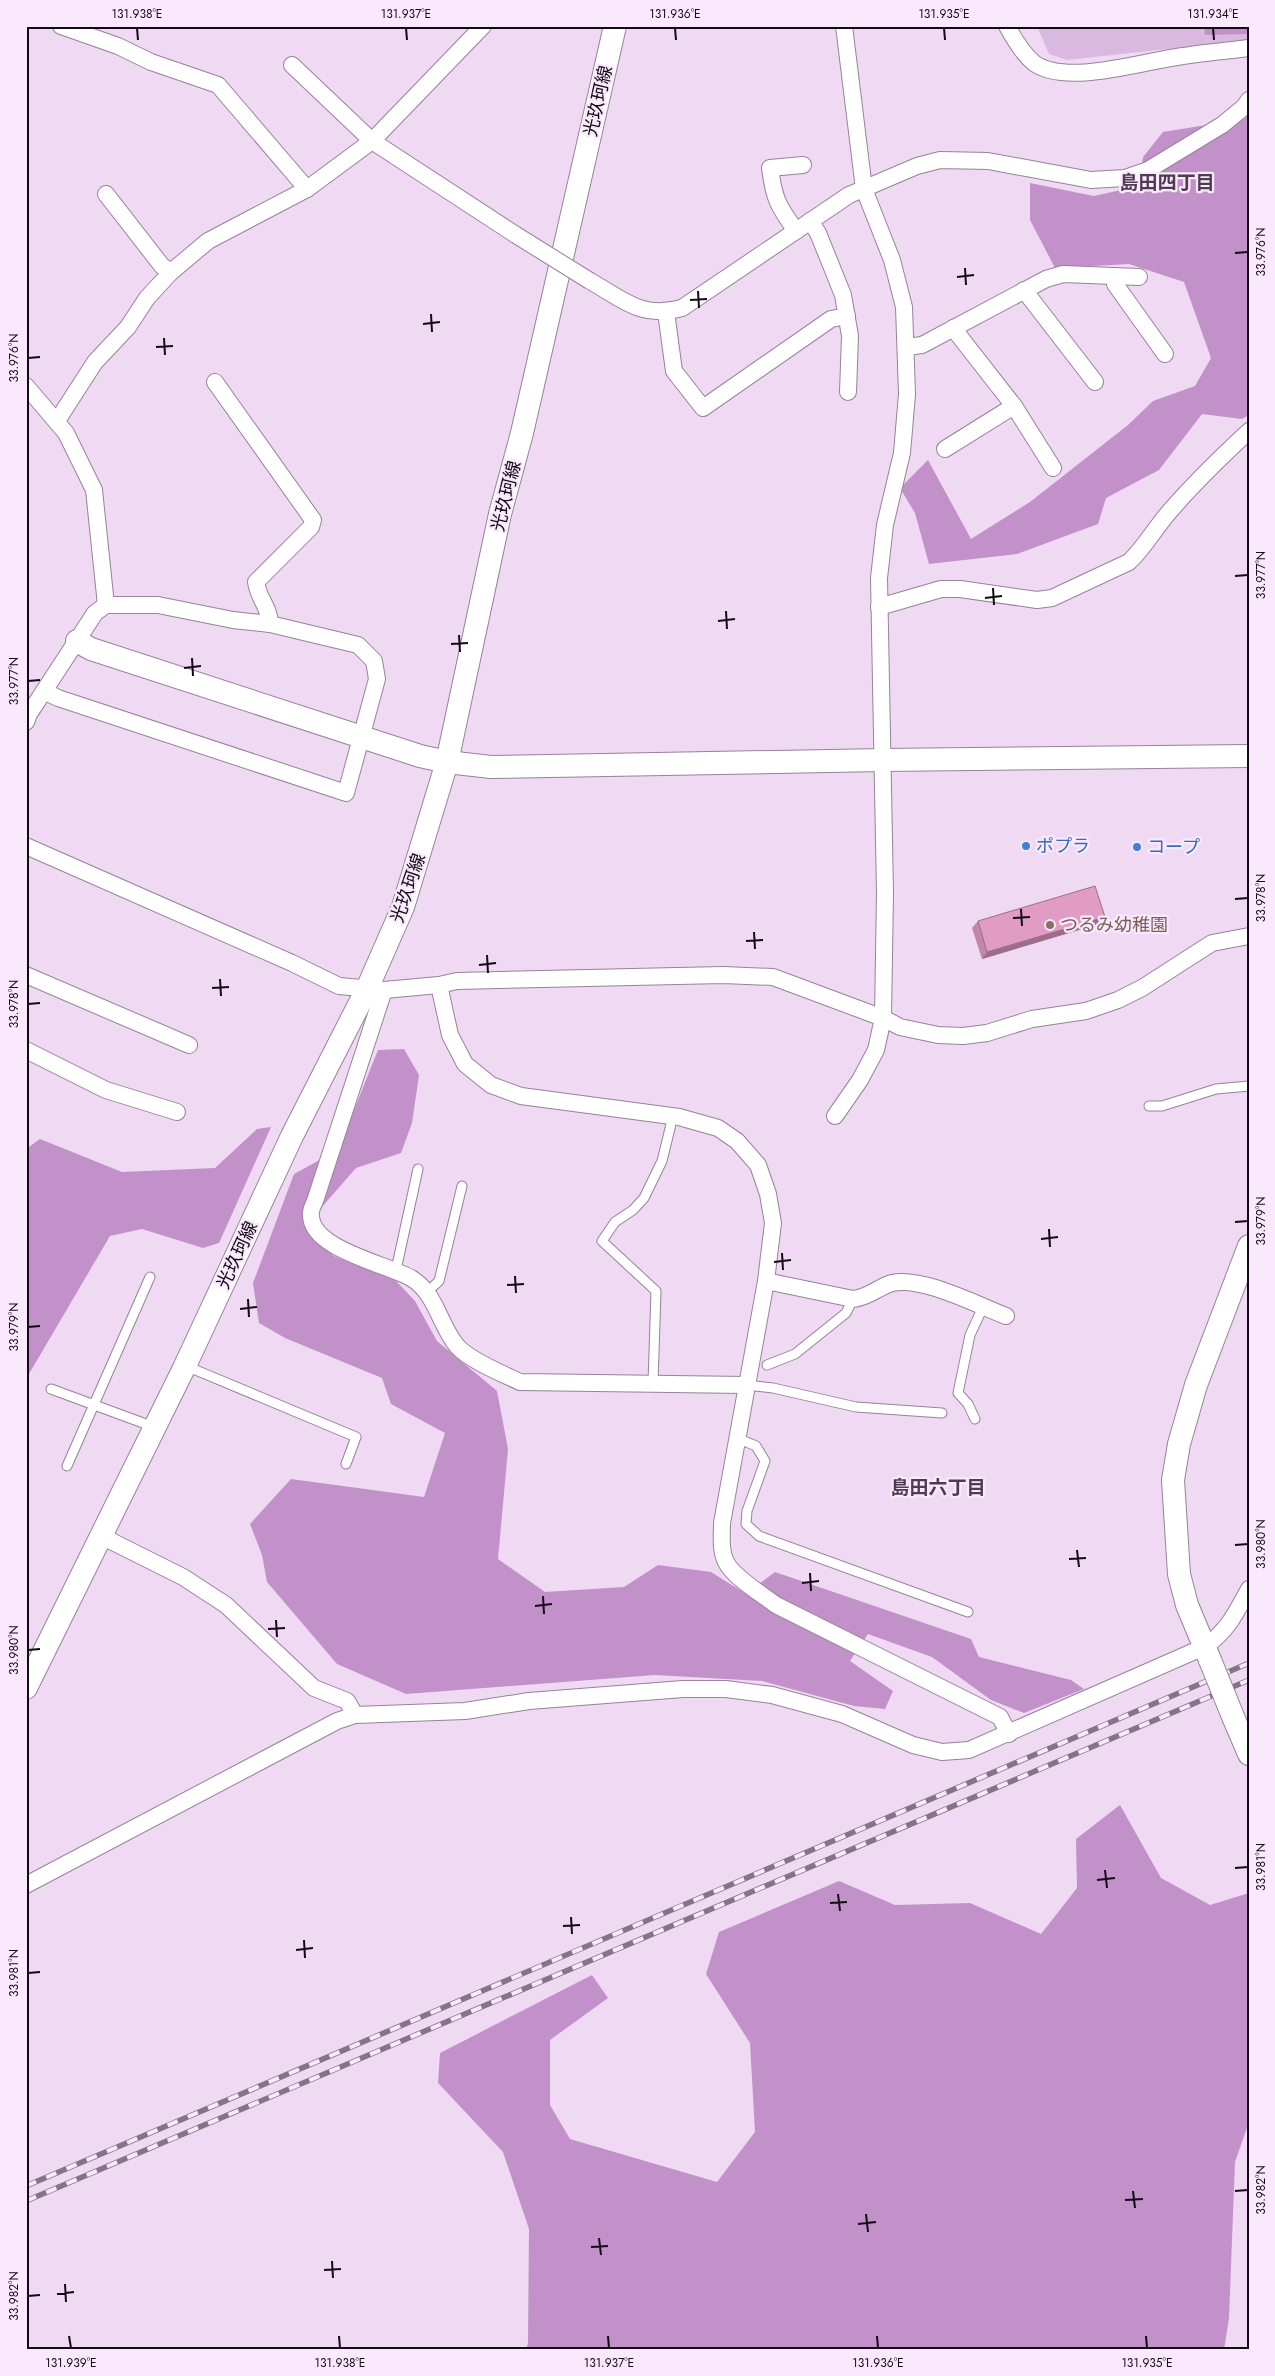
<svg xmlns="http://www.w3.org/2000/svg" width="1275" height="2376" font-family="Jost,'Noto Sans JP',sans-serif">
<style>
.green{fill:#d9b9df}
.forest{fill:#c291ca}
.lines{fill:none;stroke-linecap:round;stroke-linejoin:round}
.lane-casing{stroke:#96829a;stroke-width:11}
.street-casing{stroke:#96829a;stroke-width:18}
.secondary-casing{stroke:#96829a;stroke-width:24}
.lane{stroke:#fff;stroke-width:9}
.street{stroke:#fff;stroke-width:16}
.secondary{stroke:#fff;stroke-width:22}
.rail-casing{stroke:#837486;stroke-width:5.5}
.rail{stroke:#fae8fd;stroke-width:4;stroke-dasharray:11;stroke-linecap:butt}
.street-bridge-casing{stroke:#96829a;stroke-width:18;stroke-linecap:butt}
.secondary-bridge-casing{stroke:#96829a;stroke-width:24;stroke-linecap:butt}
.street-bridge{stroke:#fff;stroke-width:16}
.secondary-bridge{stroke:#fff;stroke-width:22}
.wall{fill:#c286a9}
.shaded-wall{fill:#9e6d89}
.building{fill:#e19cc4;stroke:#9e6d89}
.ticks{fill:none;stroke:#120b13;stroke-width:2}
.shop-dot{fill:#3f7fe0;stroke:#fae8fd;stroke-width:2}
.education-dot{fill:#8d6e63;stroke:#fae8fd;stroke-width:2}
.labels{text-anchor:middle;dominant-baseline:central;stroke-width:4.5;stroke-linejoin:round;paint-order:stroke}
.street-label{font-size:18px;fill:#120b13;stroke:#fae8fd}
.shop-label{font-size:18px;fill:#366cbe;stroke:#fae8fd;text-anchor:start}
.education-label{font-size:18px;fill:#785e54;stroke:#fae8fd;text-anchor:start}
.neighbourhood-label{font-size:19px;font-weight:bold;fill:#4e3c51;stroke:#fae8fd}
.neatline{fill:none;stroke:#120b13;stroke-width:2}
.ticks-label{font-size:12px;text-anchor:middle;fill:#120b13}
</style>
<rect width="100%" height="100%" fill="#efd9f3"/>
<polygon class="green" points="1037,26 1249,26 1249,40 1067,60 1049,54"/>
<g class="forest">
<polygon points="1204,26 1249,26 1249,34 1205,35"/>
<polygon points="1249,114 1249,415 1242,419 1202,414 1159,470 1106,498 1098,524 1017,554 929,564 915,513 900,488 928,460 971,539 1030,502 1128,425 1153,401 1195,386 1211,358 1184,282 1129,264 1055,268 1030,220 1030,183 1094,196 1139,186 1143,157 1163,132 1244,119"/>
<polygon points="404,1049 419,1075 412,1123 401,1153 356,1168 321,1208 312,1237 334,1256 396,1281 415,1301 437,1341 497,1391 508,1449 498,1559 545,1592 624,1587 658,1565 711,1572 746,1594 775,1572 971,1639 979,1657 1071,1680 1084,1689 1024,1713 991,1700 932,1657 868,1634 850,1661 893,1691 885,1709 854,1706 762,1681 655,1675 406,1694 337,1664 267,1582 262,1555 250,1524 291,1479 424,1497 445,1433 391,1404 382,1378 285,1338 259,1323 253,1283 294,1174 338,1150 378,1050"/>
<polygon points="271,1127 219,1243 203,1248 142,1229 110,1236 26,1379 26,1149 40,1139 122,1172 215,1168 257,1129"/>
<polygon points="1120,1805 1161,1878 1210,1905 1249,1893 1249,2122 1235,2162 1229,2318 1224,2350 526,2350 528,2343 529,2229 503,2152 438,2083 440,2053 592,1975 608,1998 550,2040 550,2105 570,2139 717,2182 755,2132 750,2043 706,1974 719,1932 839,1881 895,1905 970,1903 1041,1934 1077,1888 1076,1839"/>
</g>
<g class="lines">
<g class="lane-casing">
<g id="lane">
<polyline points="1149,1106 1162,1106 1216,1089 1249,1086"/>
<polyline points="396,1270 418,1169"/>
<polyline points="427,1292 439,1281 462,1186"/>
<polyline points="767,1365 795,1354 846,1313 853,1299"/>
<polyline points="186,1366 356,1437 346,1464"/>
<polyline points="653,1383 656,1291 602,1241 615,1222 633,1210 644,1198 662,1161 673,1116"/>
<polyline points="746,1385 773,1388 856,1407 942,1413"/>
<polyline points="51,1389 154,1427"/>
<polyline points="975,1419 968,1404 958,1393 970,1335 983,1307"/>
<polyline points="737,1438 756,1446 765,1461 747,1511 746,1524 759,1536 968,1612"/>
<polyline points="67,1466 150,1277"/>
</g>
</g>
<g class="street-casing">
<g id="street">
<polyline points="61,26 118,46 151,62 218,85 307,189"/>
<path d="M1007,26c7,13 16,28 27,37 32,23 106,-1 143,-6 24,-4 48,-6 72,-9"/>
<polyline points="292,65 372,141 516,235"/>
<polyline points="106,194 162,266 171,272"/>
<polyline points="810,221 818,233 843,295 850,336 848,392"/>
<path d="M796,231c-18,-25 -22,-32 -26,-63l33,-3"/>
<polyline points="1114,276 1115,284 1165,354"/>
<path d="M590,281c34,19 51,38 92,27l167,-113 68,-29 23,-6 48,1 103,19 34,-2 23,-8 74,-45 22,-18 5,-7"/>
<polyline points="1024,290 1095,382"/>
<polyline points="666,312 674,371 703,408 831,319 847,316"/>
<polyline points="953,328 1014,406 1053,468"/>
<polyline points="907,347 922,345 1046,279 1063,274 1139,277"/>
<path d="M215,382l98,138 -2,7 -55,55c2,16 14,26 14,42"/>
<polyline points="26,386 66,433 94,490 106,605 95,613 44,691 29,714 26,722"/>
<polyline points="57,421 95,362 128,327 147,298 171,272 208,241 307,189 372,141 483,26"/>
<polyline points="945,449 1014,406"/>
<path d="M879,607l62,-18h19l77,11 15,-2 77,-36c16,-15 26,-34 41,-51 25,-29 51,-54 79,-80"/>
<polyline points="44,691 58,698 346,793 377,679 374,661 358,645 270,624 233,620 158,605 106,605"/>
<polyline points="26,846 292,963 339,986 384,990 439,985 457,981 723,975 773,977 883,1018 900,1027 938,1035 963,1036 987,1033 1032,1019 1086,1011 1118,1000 1142,988 1212,943 1249,936"/>
<polyline points="26,975 189,1045"/>
<path d="M439,985l11,50 15,29 26,21 30,11 158,21 39,11 19,13 21,24 10,29 5,29 -7,58 -44,242c0,13 -2,27 4,39 7,15 37,33 50,43l224,112 9,17"/>
<path d="M384,990l-69,211c-2,4 -5,11 -4,15 1,33 75,48 100,62 25,15 28,46 46,68 12,14 46,28 63,36l226,3"/>
<polyline points="26,1050 106,1090 177,1112"/>
<polyline points="835,1116 860,1080 876,1050 883,1018 885,893 879,578 885,525 902,453 907,394 904,307 892,260 864,189 844,26"/>
<path d="M766,1281l87,18c17,-2 25,-12 39,-16 30,-7 85,22 114,33"/>
<polyline points="101,1536 183,1577 226,1605 314,1688 347,1701 355,1715"/>
<path d="M26,1885l311,-164 18,-6 110,-4 64,-10 154,-12h43l46,6 70,19 71,31 29,7 27,-2 235,-103c23,-15 32,-34 45,-58"/>
</g>
</g>
<g class="secondary-casing">
<g id="secondary">
<polyline points="77,641 91,649 420,756 447,762 491,767 883,760 1249,756"/>
<polyline points="1210,1660 1187,1605 1179,1574 1173,1480 1179,1444 1196,1385 1249,1246"/>
<polyline points="26,1688 185,1366 292,1136 367,989 403,907 447,762 500,514 522,433 615,26"/>
<polyline points="1234,1719 1249,1754"/>
</g>
</g>
<use href="#lane" class="lane"/>
<use href="#street" class="street"/>
<use href="#secondary" class="secondary"/>
<g class="rail-casing">
<g id="rail">
<polyline points="26,2186 1249,1663"/>
<polyline points="26,2201 1249,1680"/>
</g>
</g>
<use href="#rail" class="rail"/>
<g class="street-bridge-casing">
<polyline id="street-bridge" points="516,235 590,281"/>
</g>
<g class="secondary-bridge-casing">
<polyline id="secondary-bridge" points="1210,1660 1234,1719"/>
</g>
<use href="#street-bridge" class="street-bridge"/>
<use href="#secondary-bridge" class="secondary-bridge"/>
</g>
<polygon class="wall" points="978,921 1099,924 982,959 972,928"/>
<polygon class="shaded-wall" points="1105,917 1099,924 982,959 987,952"/>
<polygon class="building" points="1095,886 1105,917 987,952 978,921"/>
<path class="ticks" d="M137,28l1,12M406,28l1,12M675,28l1,12M944,28l1,12M1213,28l1,12M1235,253l13,-1M965,268l1,17M957,277l17,-2M698,291l1,17M690,300l17,-1M431,314l1,18M423,324l17,-2M164,338l1,17M156,347l17,-1M28,358l12,-1M1235,576l13,-1M993,588l1,17M985,598l17,-2M726,611l1,18M718,621l17,-2M459,635l1,17M451,644l17,-1M192,658l1,18M184,668l17,-2M28,681l12,-1M1235,899l13,-1M1021,909l1,17M1013,918l17,-1M754,932l1,17M746,941l17,-1M487,955l1,18M479,965l17,-2M220,979l1,17M212,988l17,-1M28,1004l12,-1M1235,1222l13,-1M1049,1229l1,18M1041,1239l17,-2M782,1253l1,17M774,1262l17,-2M515,1276l1,17M507,1285l17,-1M248,1299l1,18M240,1309l17,-2M28,1327l12,-1M1235,1545l13,-1M1077,1550l2,17M1069,1559l17,-1M810,1573l1,18M802,1583l17,-2M543,1596l1,18M535,1606l17,-2M276,1620l1,17M268,1629l17,-1M28,1650l12,-1M1235,1868l13,-1M1105,1870l2,18M1097,1880l18,-2M838,1894l2,17M830,1903l17,-1M571,1917l1,17M563,1926l17,-1M304,1940l1,18M296,1950l17,-2M28,1973l12,-1M1133,2191l2,17M1235,2191l13,-1M1125,2200l18,-1M866,2214l2,18M858,2224l18,-2M599,2238l2,17M591,2247l17,-1M332,2261l1,17M324,2270l17,-1M65,2284l1,18M57,2294l17,-2M28,2296l12,-1M69,2336l2,12M339,2336l1,12M608,2336l1,12M877,2336l1,12M1146,2336l1,12"/>
<g class="shop-dot">
<circle cx="1026" cy="846" r="5"/>
<circle cx="1137" cy="847" r="5"/>
</g>
<circle class="education-dot" cx="1050" cy="925" r="5"/>
<g class="labels">
<g class="street-label">
<text transform="translate(598 101) rotate(-77)">光玖珂線</text>
<text transform="translate(506 496) rotate(-76)">光玖珂線</text>
<text transform="translate(408 888) rotate(-71)">光玖珂線</text>
<text transform="translate(237 1255) rotate(-65)">光玖珂線</text>
</g>
<g class="shop-label">
<text x="1036" y="846">ポプラ</text>
<text x="1147" y="847">コープ</text>
</g>
<g class="education-label">
<text x="1060" y="925">つるみ幼稚園</text>
</g>
<g class="neighbourhood-label">
<text x="1167" y="182">島田四丁目</text>
<text x="938" y="1487">島田六丁目</text>
</g>
</g>
<rect width="1275" height="2376" fill="none" stroke="#fae8fd" stroke-width="55"/>
<rect x="28" y="28" width="1220" height="2320" class="neatline"/>
<g class="ticks-label">
<text x="137" y="18">131.938°E</text>
<text x="406" y="18">131.937°E</text>
<text x="675" y="18">131.936°E</text>
<text x="944" y="18">131.935°E</text>
<text x="1213" y="18">131.934°E</text>
<text transform="translate(1261 252) rotate(-90)" y="4">33.976°N</text>
<text transform="translate(14 358) rotate(-90)" y="4">33.976°N</text>
<text transform="translate(1261 575) rotate(-90)" y="4">33.977°N</text>
<text transform="translate(14 681) rotate(-90)" y="4">33.977°N</text>
<text transform="translate(1261 898) rotate(-90)" y="4">33.978°N</text>
<text transform="translate(14 1004) rotate(-90)" y="4">33.978°N</text>
<text transform="translate(1261 1221) rotate(-90)" y="4">33.979°N</text>
<text transform="translate(14 1327) rotate(-90)" y="4">33.979°N</text>
<text transform="translate(1261 1544) rotate(-90)" y="4">33.980°N</text>
<text transform="translate(14 1650) rotate(-90)" y="4">33.980°N</text>
<text transform="translate(1261 1867) rotate(-90)" y="4">33.981°N</text>
<text transform="translate(14 1973) rotate(-90)" y="4">33.981°N</text>
<text transform="translate(1261 2190) rotate(-90)" y="4">33.982°N</text>
<text transform="translate(14 2296) rotate(-90)" y="4">33.982°N</text>
<text x="71" y="2367">131.939°E</text>
<text x="340" y="2367">131.938°E</text>
<text x="609" y="2367">131.937°E</text>
<text x="878" y="2367">131.936°E</text>
<text x="1147" y="2367">131.935°E</text>
</g>
</svg>
